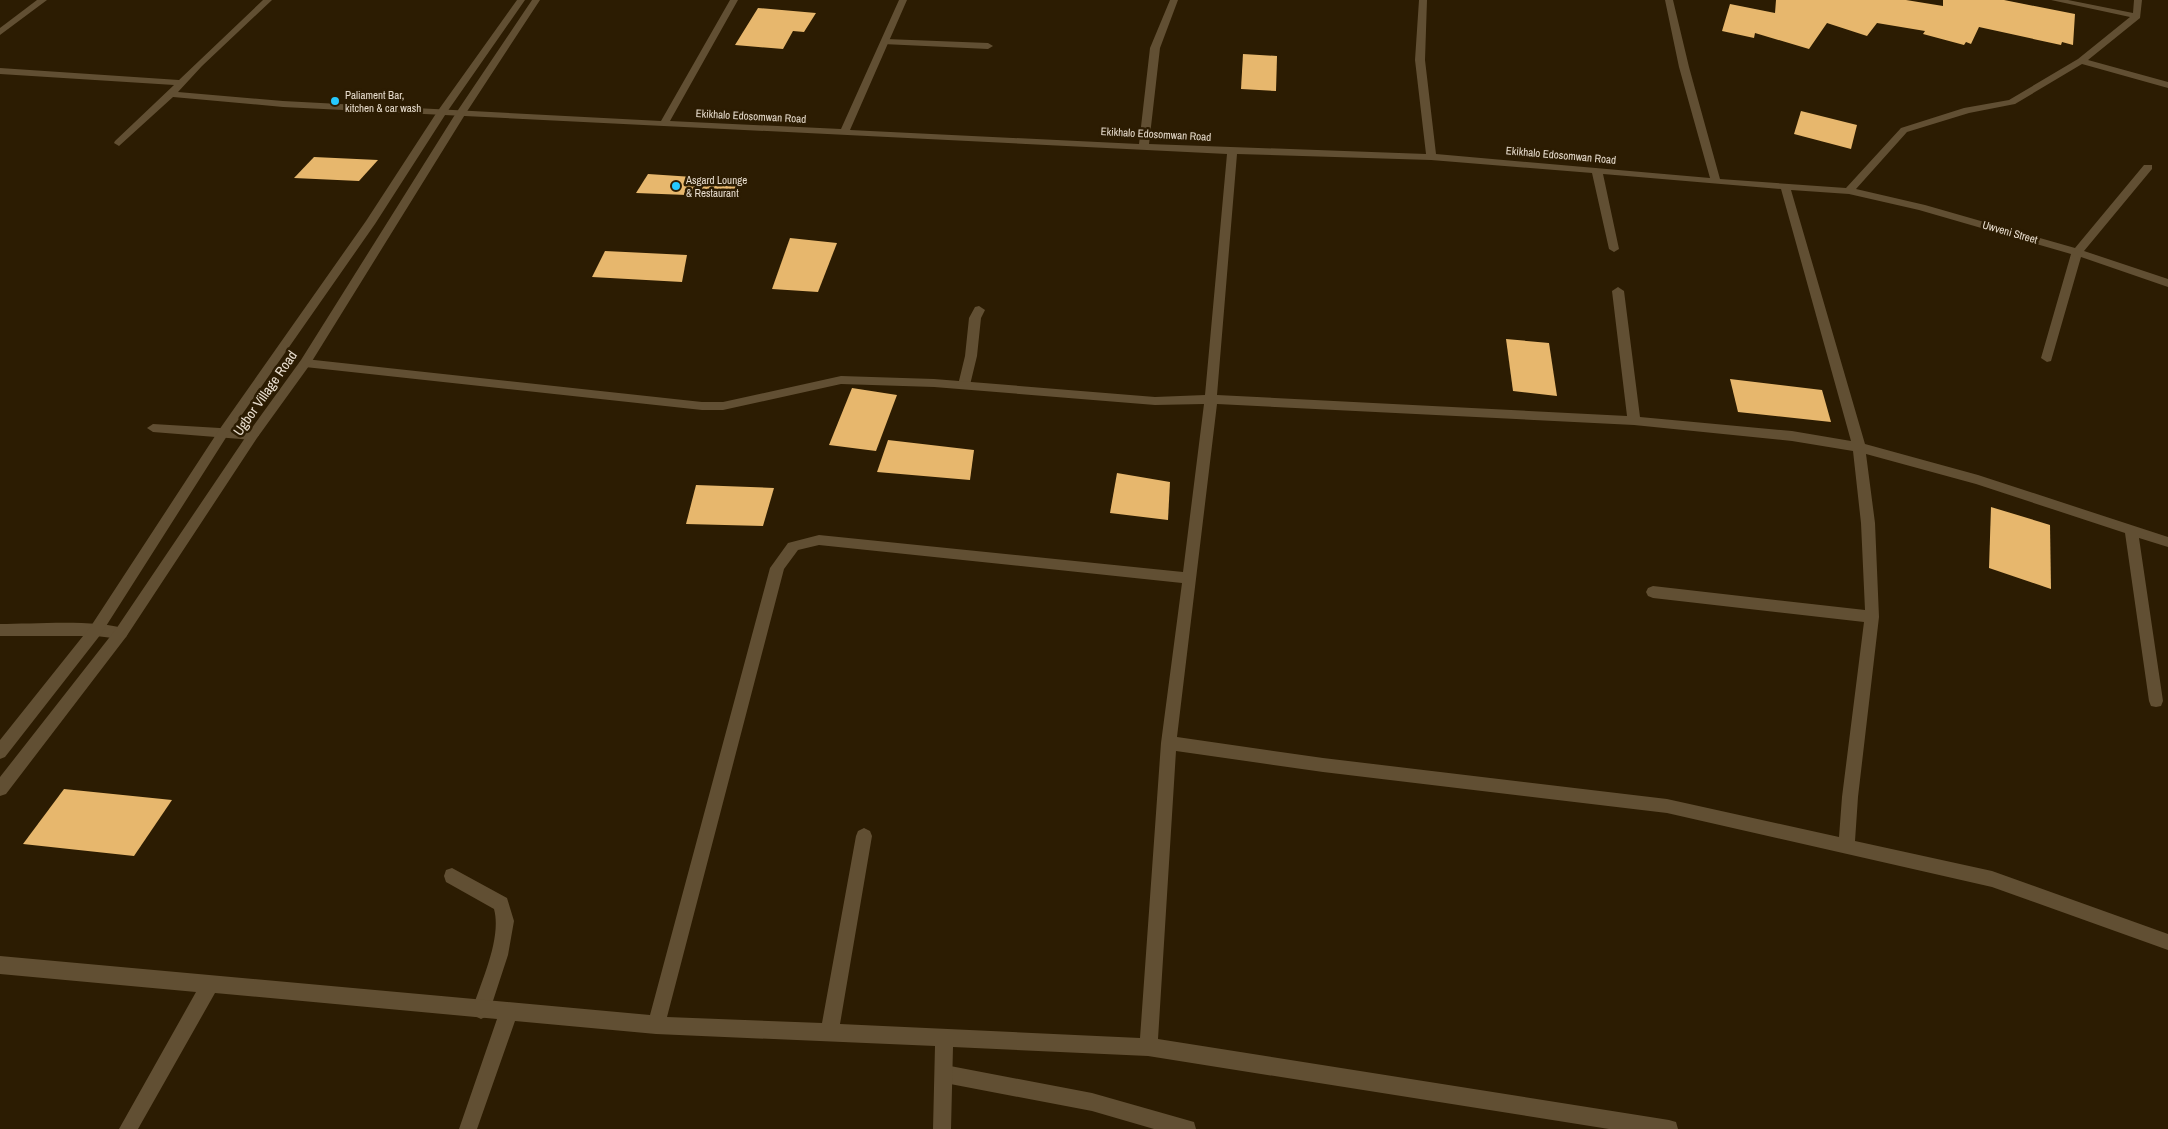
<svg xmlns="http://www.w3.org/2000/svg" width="2168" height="1129" font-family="'Archivo Narrow',sans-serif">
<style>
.building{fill:#e7b76d}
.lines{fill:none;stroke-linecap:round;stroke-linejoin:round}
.service{fill:#614f33;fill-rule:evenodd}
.minor{fill:#614f33;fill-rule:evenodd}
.tertiary{fill:#614f33;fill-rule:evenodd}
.poi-dot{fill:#25c9fe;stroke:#2c1c02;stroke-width:2}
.labels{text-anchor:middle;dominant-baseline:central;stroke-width:5;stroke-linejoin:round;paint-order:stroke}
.far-poi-label{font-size:11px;fill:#e8ddce;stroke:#2c1c02;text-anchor:start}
.far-street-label{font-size:11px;fill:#e8ddce;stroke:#2c1c02}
.street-label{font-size:14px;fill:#e8ddce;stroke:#2c1c02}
</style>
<rect width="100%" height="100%" fill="#2c1c02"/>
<g class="building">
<polygon points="1776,0 1906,0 1943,6 1943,0 2004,0 2075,14 2073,45 2062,42 2061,45 1979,27 1971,44 1966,42 1964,45 1923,34 1925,31 1877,23 1867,36 1827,23 1809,49 1755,33 1754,38 1722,31 1730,4 1775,13"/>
<polygon points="758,8 816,13 804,32 793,31 783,49 735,45"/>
<polygon points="1243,54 1277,56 1276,91 1241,89"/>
<polygon points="1801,111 1857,125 1851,149 1794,134"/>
<polygon points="314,157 378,160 359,181 294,178"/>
<polygon points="648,174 738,180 737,197 636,193"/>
<polygon points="790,238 837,243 818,292 772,289"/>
<polygon points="605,251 687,255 682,282 592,277"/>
<polygon points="1506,339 1549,343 1557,396 1513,391"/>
<polygon points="1730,379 1822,390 1831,422 1738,412"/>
<polygon points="852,388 897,395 876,451 829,445"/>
<polygon points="888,440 974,450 970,480 877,472"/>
<polygon points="1117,473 1170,482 1168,520 1110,513"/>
<polygon points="696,485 774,488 763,526 686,524"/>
<polygon points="1991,507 2050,525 2051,589 1989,568"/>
<polygon points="64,789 172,800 134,856 23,844"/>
</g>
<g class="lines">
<g class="service">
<polygon points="886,39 988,43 993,46 988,49 883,44 883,40"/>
<polygon points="979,306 985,310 981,318 977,356 970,385 964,389 958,385 965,356 969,318 975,307"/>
<polygon points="153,424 253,430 259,435 253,440 153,432 147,428"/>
<path d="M452,868l55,30 7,23 -6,34 -18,55 -3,6 -6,3 -6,-3 -3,-6c9,-28 30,-72 22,-101l-48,-27 -2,-6 2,-6z"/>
<polygon points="945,1065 1092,1093 1187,1120 1194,1122 1196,1129 1154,1129 1092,1111 945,1083 939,1080 936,1074 939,1068"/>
</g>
<g class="minor">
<polygon points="37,0 47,0 0,35 0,28"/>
<path d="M263,0h9l-70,66 -24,26 105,9 378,20 69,-121h8l-68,121 171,8 58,-129h8l-57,130 289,14 11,-96 20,-48h8l-18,48 -11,96 277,10 -11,-94 4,-60h8l-2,60 11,94 274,24 -31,-111 -14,-67h8l16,67 31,112 126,9 55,-60 63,-20 45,-8 69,-41 52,-42 -79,-17h17l65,13 1,-13h8l-2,18 -52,42 80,22v6l-86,-24 -67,40 -46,9 -62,19 -51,57 69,16 150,43 69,-83h8v4l-68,82 84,28v8l-87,-30 -30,104 -4,1 -6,-4 30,-104 -152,-44 -70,-16 -58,-4 74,254 113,31 190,62v10l-29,-9 24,163 -2,5 -5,1 -5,-1 -2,-5 -24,-168 -149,-49 -110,-30 9,69 4,94 -21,180 -3,44 137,30 176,63v16l-176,-63 -325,-74 -344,-41 -147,-21 -18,288 511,81 7,2 2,7h-69l-461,-73 -195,-9 -2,82h-18l2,-83 -279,-12 -141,-13 -38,108h-18l38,-110 -282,-26 -77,136h-19l77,-137 -196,-18v-18l650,59 120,-447 18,-25 31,-8 364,37 21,-168 -49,1 -221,-18 -93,-3 -118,26h-21l-397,-43 -6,-4 6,-4 397,43h21l118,-26 93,3 221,18 50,-2 22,-241 -944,-47 -110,-10 -54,49 -5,-3 1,-2 59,-56 -174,-11v-6l179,12zM1237,154l194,6 161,13 17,76 5,3 5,-3 -16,-75 178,15 70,252 -59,-10 -152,-14 -16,-126 -6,-4 -6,4 15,125 -410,-21zM1217,404l417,21 158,16 61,10 8,72 4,87 -212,-24 -5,2 -2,4 2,4 5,2 211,24 -22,175 -3,40 -172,-38 -344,-41 -146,-21zM819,545l363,38 -21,160 -21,295 -300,-14 32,-188 -2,-5 -6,-3 -6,3 -2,5 -34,187 -155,-6 117,-448 14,-19z"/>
<path d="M0,624c34,0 96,-5 126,5l2,4 -2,4 -5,2 -25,-3h-96z"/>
</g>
<g class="tertiary">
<polygon points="517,0 525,0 447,112 375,224 227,436 101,634 5,757 0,759 0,740 91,626 219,430 366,221 437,112"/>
<polygon points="532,0 540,0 466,113 309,366 257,438 126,637 6,794 0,796 0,777 116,629 249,432 301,360 456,113"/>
</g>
</g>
<g class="poi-dot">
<circle cx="335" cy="101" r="5"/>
<circle cx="676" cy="186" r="5"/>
</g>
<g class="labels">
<g class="far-poi-label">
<text x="345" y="95">Paliament Bar,<tspan x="345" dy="13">kitchen &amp; car wash</tspan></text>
<text x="686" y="180">Asgard Lounge<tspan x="686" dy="13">&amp; Restaurant</tspan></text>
</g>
<g class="far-street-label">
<text transform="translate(751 116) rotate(3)">Ekikhalo Edosomwan Road</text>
<text transform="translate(1156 134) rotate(3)">Ekikhalo Edosomwan Road</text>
<text transform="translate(1561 155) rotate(5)">Ekikhalo Edosomwan Road</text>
<text transform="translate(2010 232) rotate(16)">Uwveni Street</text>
</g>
<g class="street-label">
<text transform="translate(265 393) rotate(-55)">Ugbor Village Road</text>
</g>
</g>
</svg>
